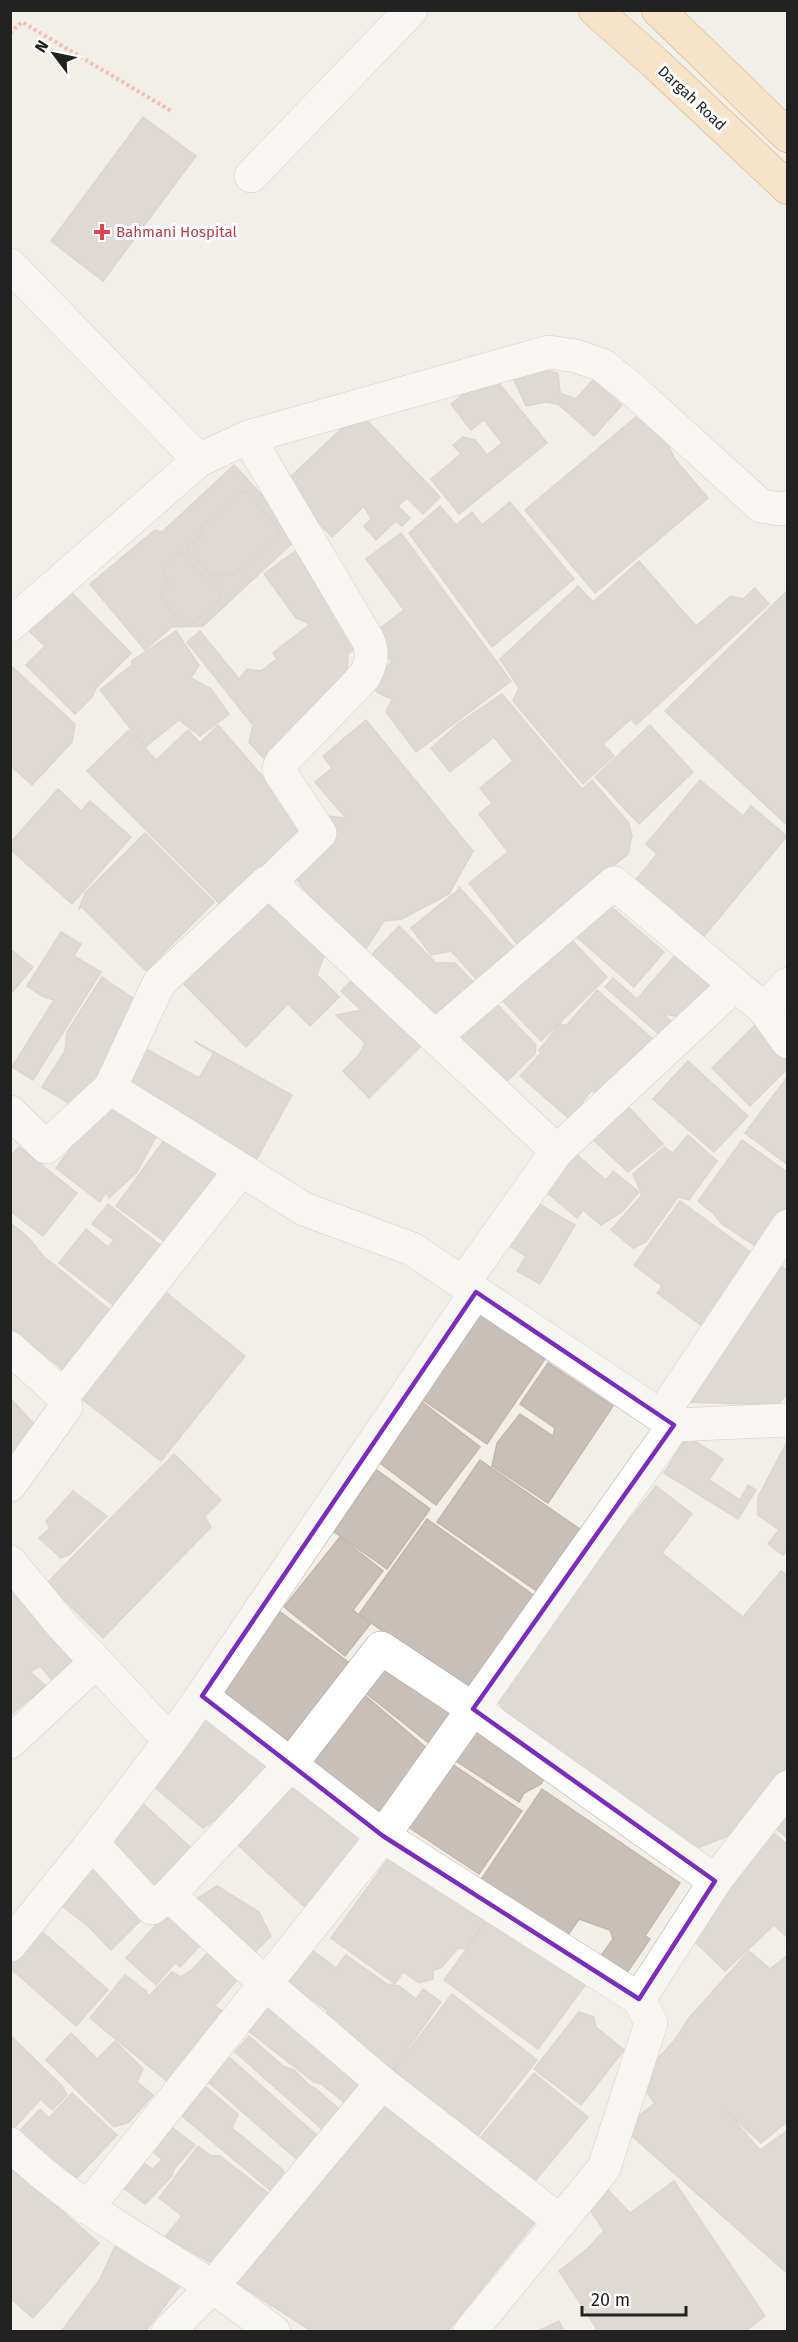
<svg xmlns="http://www.w3.org/2000/svg" width="798" height="2342" font-family="'Fira Sans',sans-serif">
<style>
.building{fill:#c7bfb8;stroke:#c4b6ab;stroke-width:1.5}
.lines{fill:none;stroke-linecap:round;stroke-linejoin:round}
.minor-casing{stroke:#a9a9a9;stroke-width:34}
.major-casing{stroke:#a06b00;stroke-width:34}
.path{stroke:#fa8072;stroke-width:4;stroke-dasharray:3 3;stroke-linecap:butt}
.minor{stroke:#fff;stroke-width:33}
.major{stroke:#fcd6a4;stroke-width:33}
.marked{fill:none;stroke:#7b2cbf;stroke-width:4.5;stroke-linejoin:round}
.health-dot{fill:#e0444e;stroke:#fff;stroke-width:2}
.labels{text-anchor:middle;dominant-baseline:central;stroke-width:6;stroke-linejoin:round;paint-order:stroke}
.street-label{font-size:15px;fill:#222;stroke:#fff}
.health-label{font-size:15px;fill:#be3a42;stroke:#fff;text-anchor:start}
</style>
<rect width="100%" height="100%" fill="#f2efe9"/>
<g class="building">
<polygon points="143,117 196,156 103,281 51,241"/>
<polygon points="539,369 558,373 560,393 576,399 593,380 622,405 594,436 558,404 546,402 526,406 514,380"/>
<polygon points="490,372 547,443 459,514 431,479 461,454 453,445 463,437 475,440 487,455 502,443 484,420 471,430 451,404"/>
<polygon points="643,411 664,435 674,458 708,498 595,593 525,510"/>
<polygon points="359,412 440,497 423,514 407,498 398,506 410,518 402,526 396,521 376,540 364,526 371,519 364,506 332,537 283,484"/>
<polygon points="234,465 300,536 203,626 172,627 145,650 90,584 155,530 162,532"/>
<polygon points="245,490 282,533 234,574 210,576 187,546 204,533 201,527"/>
<polygon points="510,502 574,579 492,647 409,533 440,506 456,525 472,512 482,525"/>
<polygon points="401,533 511,681 416,752 386,712 392,699 378,693 369,680 392,662 372,634 404,610 366,559"/>
<polygon points="297,550 366,640 348,654 347,674 267,762 249,742 253,725 187,642 200,631 239,679 247,669 261,671 277,659 273,653 310,624 296,618 264,574"/>
<polygon points="180,552 222,597 194,623 177,618 161,595 169,585 163,568"/>
<polygon points="639,561 696,626 731,596 743,599 755,588 769,604 636,725 631,719 603,744 614,756 583,784 513,701 519,688 500,659 578,586 593,602"/>
<polygon points="788,590 788,826 665,711"/>
<polygon points="70,591 131,653 96,688 92,697 75,714 26,665 45,646 29,631"/>
<polygon points="176,631 199,665 191,678 211,689 229,714 200,736 179,720 145,747 100,690 132,665 132,661"/>
<polygon points="10,665 75,724 72,742 32,785 10,765"/>
<polygon points="502,694 582,789 592,780 629,823 632,836 628,854 517,944 469,883 508,852 479,814 492,803 480,788 513,761 494,737 450,772 431,748 459,723"/>
<polygon points="366,720 473,851 449,894 402,919 384,921 359,959 290,871 327,816 346,818 315,782 332,768 323,756"/>
<polygon points="218,725 309,830 224,908 87,771 129,730 156,760 188,730 200,743"/>
<polygon points="650,725 693,772 639,824 595,777"/>
<polygon points="700,780 743,816 751,806 787,836 700,941 632,885 657,854 646,844"/>
<polygon points="58,789 81,811 90,801 131,837 72,904 10,849 10,843"/>
<polygon points="145,833 214,902 146,971 82,907 79,909 85,893"/>
<polygon points="459,887 518,952 482,985 451,951 431,955 411,928 458,890"/>
<polygon points="602,899 664,952 634,987 572,933"/>
<polygon points="269,900 324,955 317,975 339,997 310,1026 288,1004 246,1047 184,984"/>
<polygon points="399,926 436,963 455,963 481,990 436,1030 364,963"/>
<polygon points="61,932 81,944 74,956 101,972 33,1080 12,1067 54,1000 42,996 27,986"/>
<polygon points="565,933 607,977 541,1041 499,997"/>
<polygon points="10,949 33,967 10,995"/>
<polygon points="677,953 683,959 684,966 697,964 721,986 679,1030 677,1016 663,1014 671,1021 660,1035 605,987 613,978 637,999"/>
<polygon points="357,975 424,1043 369,1098 343,1071 359,1055 365,1043 336,1015 361,1010 341,991"/>
<polygon points="102,977 146,1007 80,1110 42,1087 65,1051 67,1032"/>
<polygon points="597,990 654,1040 602,1099 592,1090 582,1102 587,1106 573,1122 520,1076 541,1053 539,1050 560,1024 566,1026"/>
<polygon points="487,994 536,1045 535,1054 498,1090 444,1036"/>
<polygon points="758,1022 788,1052 788,1068 750,1106 712,1068"/>
<polygon points="194,1041 292,1095 254,1164 158,1110 161,1099 125,1079 143,1047 199,1078 214,1053"/>
<polygon points="688,1061 748,1116 714,1152 653,1099"/>
<polygon points="788,1076 788,1165 745,1133"/>
<polygon points="620,1098 663,1144 628,1172 585,1132"/>
<polygon points="103,1104 157,1135 137,1172 109,1198 106,1192 100,1202 56,1168"/>
<polygon points="172,1129 228,1170 172,1247 116,1206"/>
<polygon points="688,1135 717,1161 689,1200 678,1197 646,1242 633,1248 611,1230 642,1195 633,1174 664,1147 673,1153"/>
<polygon points="742,1140 788,1173 788,1217 757,1247 722,1224 713,1213 698,1201"/>
<polygon points="19,1147 77,1193 43,1236 10,1211 10,1157"/>
<polygon points="575,1153 606,1180 613,1171 639,1192 622,1212 601,1225 583,1210 577,1218 537,1184"/>
<polygon points="527,1197 575,1225 540,1284 517,1271 526,1256 506,1244"/>
<polygon points="680,1201 760,1259 709,1331 657,1293 662,1286 634,1265"/>
<polygon points="108,1204 160,1245 113,1305 59,1263 86,1229 108,1247 114,1240 92,1224"/>
<polygon points="10,1222 31,1240 43,1256 110,1310 62,1369 10,1327"/>
<polygon points="773,1260 788,1271 788,1396 784,1397 778,1405 683,1402"/>
<polygon points="158,1286 245,1356 161,1461 73,1392"/>
<polygon points="481,1306 549,1353 487,1444 419,1397"/>
<polygon points="548,1363 613,1406 548,1503 492,1466 497,1443 520,1414 553,1436 555,1428 520,1404"/>
<polygon points="10,1398 35,1425 25,1433 37,1445 10,1469"/>
<polygon points="417,1398 480,1447 436,1505 372,1457"/>
<polygon points="687,1436 723,1459 709,1480 740,1500 748,1485 756,1490 738,1519 664,1473"/>
<polygon points="788,1440 788,1549 783,1555 768,1544 779,1530 758,1515 758,1497"/>
<polygon points="174,1454 221,1500 205,1516 211,1527 103,1638 47,1583"/>
<polygon points="480,1460 584,1532 541,1594 437,1522"/>
<polygon points="377,1470 430,1509 387,1569 333,1531"/>
<polygon points="656,1486 692,1514 662,1553 743,1617 781,1571 788,1576 788,1761 775,1791 735,1833 690,1851 504,1710 492,1693"/>
<polygon points="73,1491 107,1516 69,1555 61,1558 39,1538 50,1528 46,1521"/>
<polygon points="427,1519 543,1602 474,1697 359,1614"/>
<polygon points="340,1537 383,1571 353,1610 370,1624 345,1656 284,1607"/>
<polygon points="10,1584 77,1655 53,1681 40,1666 30,1672 46,1686 10,1715"/>
<polygon points="272,1606 351,1664 293,1744 213,1686"/>
<polygon points="389,1658 461,1715 435,1748 363,1691"/>
<polygon points="361,1692 436,1756 377,1826 302,1762"/>
<polygon points="208,1708 272,1761 232,1809 203,1828 147,1781"/>
<polygon points="480,1724 549,1770 541,1784 524,1793 519,1802 456,1761"/>
<polygon points="452,1764 522,1811 479,1874 407,1826"/>
<polygon points="298,1772 373,1841 309,1911 239,1846 238,1837"/>
<polygon points="542,1789 680,1883 645,1936 650,1939 622,1980 596,1963 613,1939 610,1930 579,1919 563,1942 478,1884"/>
<polygon points="135,1796 190,1847 151,1891 101,1844"/>
<polygon points="788,1796 788,1839 768,1822"/>
<polygon points="762,1823 788,1845 788,1938 774,1925 725,1971 685,1932"/>
<polygon points="393,1852 486,1920 466,1949 458,1948 442,1967 433,1970 433,1979 419,1983 403,1972 395,1984 331,1938"/>
<polygon points="94,1863 149,1912 111,1950 89,1927 57,1902"/>
<polygon points="217,1886 259,1912 271,1936 247,1960 188,1904"/>
<polygon points="171,1908 206,1939 180,1967 175,1963 156,1985 126,1958"/>
<polygon points="494,1911 589,1980 538,2049 444,1980"/>
<polygon points="38,1928 108,1990 76,2026 10,1968 10,1958"/>
<polygon points="211,1949 241,1975 215,2006 225,2013 168,2082 90,2018 125,1975 147,1992 148,1997 172,1972 181,1977 192,1970"/>
<polygon points="312,1950 336,1968 346,1955 387,1984 399,1986 416,1999 423,1989 441,2002 388,2076 318,2025 328,2011 288,1983"/>
<polygon points="749,1951 770,1969 788,1955 788,2121 761,2143 727,2112 760,2150 788,2130 788,2274 623,2128 655,2103 637,2080 674,2041 689,2018"/>
<polygon points="452,1994 537,2060 478,2136 393,2071"/>
<polygon points="271,1997 373,2079 350,2107 321,2084 314,2082 246,2029"/>
<polygon points="579,2012 594,2017 596,2027 624,2050 581,2105 534,2069"/>
<polygon points="71,2033 97,2059 115,2041 143,2069 137,2082 153,2095 129,2122 114,2127 46,2060"/>
<polygon points="10,2035 62,2086 67,2095 52,2110 41,2099 10,2132"/>
<polygon points="249,2036 283,2066 294,2070 310,2086 316,2089 340,2110 323,2130 235,2052"/>
<polygon points="230,2058 319,2137 301,2163 207,2081"/>
<polygon points="534,2073 588,2117 535,2181 481,2137"/>
<polygon points="206,2087 238,2114 232,2128 283,2170 284,2175 271,2191 182,2116"/>
<polygon points="72,2093 117,2135 69,2186 15,2136 40,2109 49,2118"/>
<polygon points="384,2101 539,2217 447,2332 313,2332 229,2278"/>
<polygon points="165,2122 195,2145 174,2169 172,2176 145,2204 115,2182 138,2159 153,2169 162,2159 146,2147"/>
<polygon points="198,2146 211,2156 220,2156 272,2196 217,2266 165,2237 182,2216 159,2198"/>
<polygon points="10,2166 99,2243 33,2318 10,2298"/>
<polygon points="674,2181 765,2316 744,2332 594,2332 597,2329 559,2271 586,2250 604,2231 587,2205 608,2190 630,2213"/>
<polygon points="117,2242 183,2282 145,2332 61,2332 100,2279"/>
<polygon points="559,2321 564,2332 536,2332"/>
</g>
<g class="lines">
<g class="minor-casing">
<g id="minor">
<polyline points="251,176 411,10"/>
<polyline points="10,265 199,460"/>
<path d="M248,437l120,203c6,14 3,24 -4,37l-83,86 -2,6 2,5 39,59 -51,50"/>
<polyline points="10,625 199,460 248,437 549,352 576,356 602,365 632,389 761,506 780,509 788,507"/>
<polyline points="788,984 764,1009 788,1042"/>
<polyline points="436,1036 614,883 764,1009"/>
<polyline points="110,1088 159,983 266,883 272,884 557,1151 463,1283"/>
<polyline points="10,1112 46,1147 110,1088 304,1209 412,1249 674,1425"/>
<polyline points="557,1151 735,985"/>
<polyline points="10,1348 63,1396 66,1407 10,1485"/>
<polyline points="63,1396 241,1170"/>
<polyline points="661,1416 788,1226"/>
<polyline points="10,1562 62,1625 170,1741 202,1696 383,1836 639,1999 651,2023 604,2168 470,2332"/>
<polyline points="202,1696 476,1292"/>
<polyline points="170,1741 92,1843 152,1908 169,1895 267,1985 382,2083 560,2221"/>
<polyline points="10,1742 96,1662"/>
<polyline points="169,1895 291,1764 381,1648 473,1709 715,1881"/>
<polyline points="10,1945 92,1843"/>
<polyline points="639,1999 715,1881 788,1787"/>
<path d="M10,2144c59,59 133,97 201,142 22,15 42,30 63,46"/>
<polyline points="87,2208 383,1836 674,1425 788,1420"/>
<polyline points="168,2332 212,2287 382,2083"/>
</g>
</g>
<g class="major-casing">
<g id="major">
<polyline points="595,10 654,62 788,188"/>
<polyline points="658,10 788,136"/>
</g>
</g>
<polyline class="path" points="10,33 22,22 173,112"/>
<use href="#minor" class="minor"/>
<use href="#major" class="major"/>
</g>
<path d="M0 0H798V2342H0ZM476,1292l198,133 -201,284 242,172 -76,118 -256,-163 -181,-140z" fill="#f2efe9" fill-opacity=".55" fill-rule="evenodd"/>
<path class="marked" d="M476,1292l198,133 -201,284 242,172 -76,118 -256,-163 -181,-140z"/>
<path class="health-dot" d="M99 223h6v6h6v6h-6v6h-6v-6h-6v-6h6z"/>
<g class="labels">
<g class="street-label">
<text transform="translate(692 98) rotate(43)">Dargah Road</text>
</g>
<g class="health-label">
<text x="116" y="232">Bahmani Hospital</text>
</g>
</g>
<rect width="798" height="2342" fill="none" stroke="#222222" stroke-width="24"/>
<g transform="translate(54 54) rotate(302)" stroke="#ffffff" stroke-width="4.5" paint-order="stroke">
<path d="M0-4.5L10 22L0 15L-10 22Z" fill="#222222"/>
<text y="-9" font-size="16" font-weight="bold" text-anchor="middle" fill="#222222">N</text>
</g>
<path d="M582 2306v9h104v-9" fill="none" stroke="#222222" stroke-width="3"/>
<text x="591" y="2306" font-size="18" fill="#222222" stroke="#ffffff" stroke-width="4.5" paint-order="stroke">20 m</text>
</svg>
